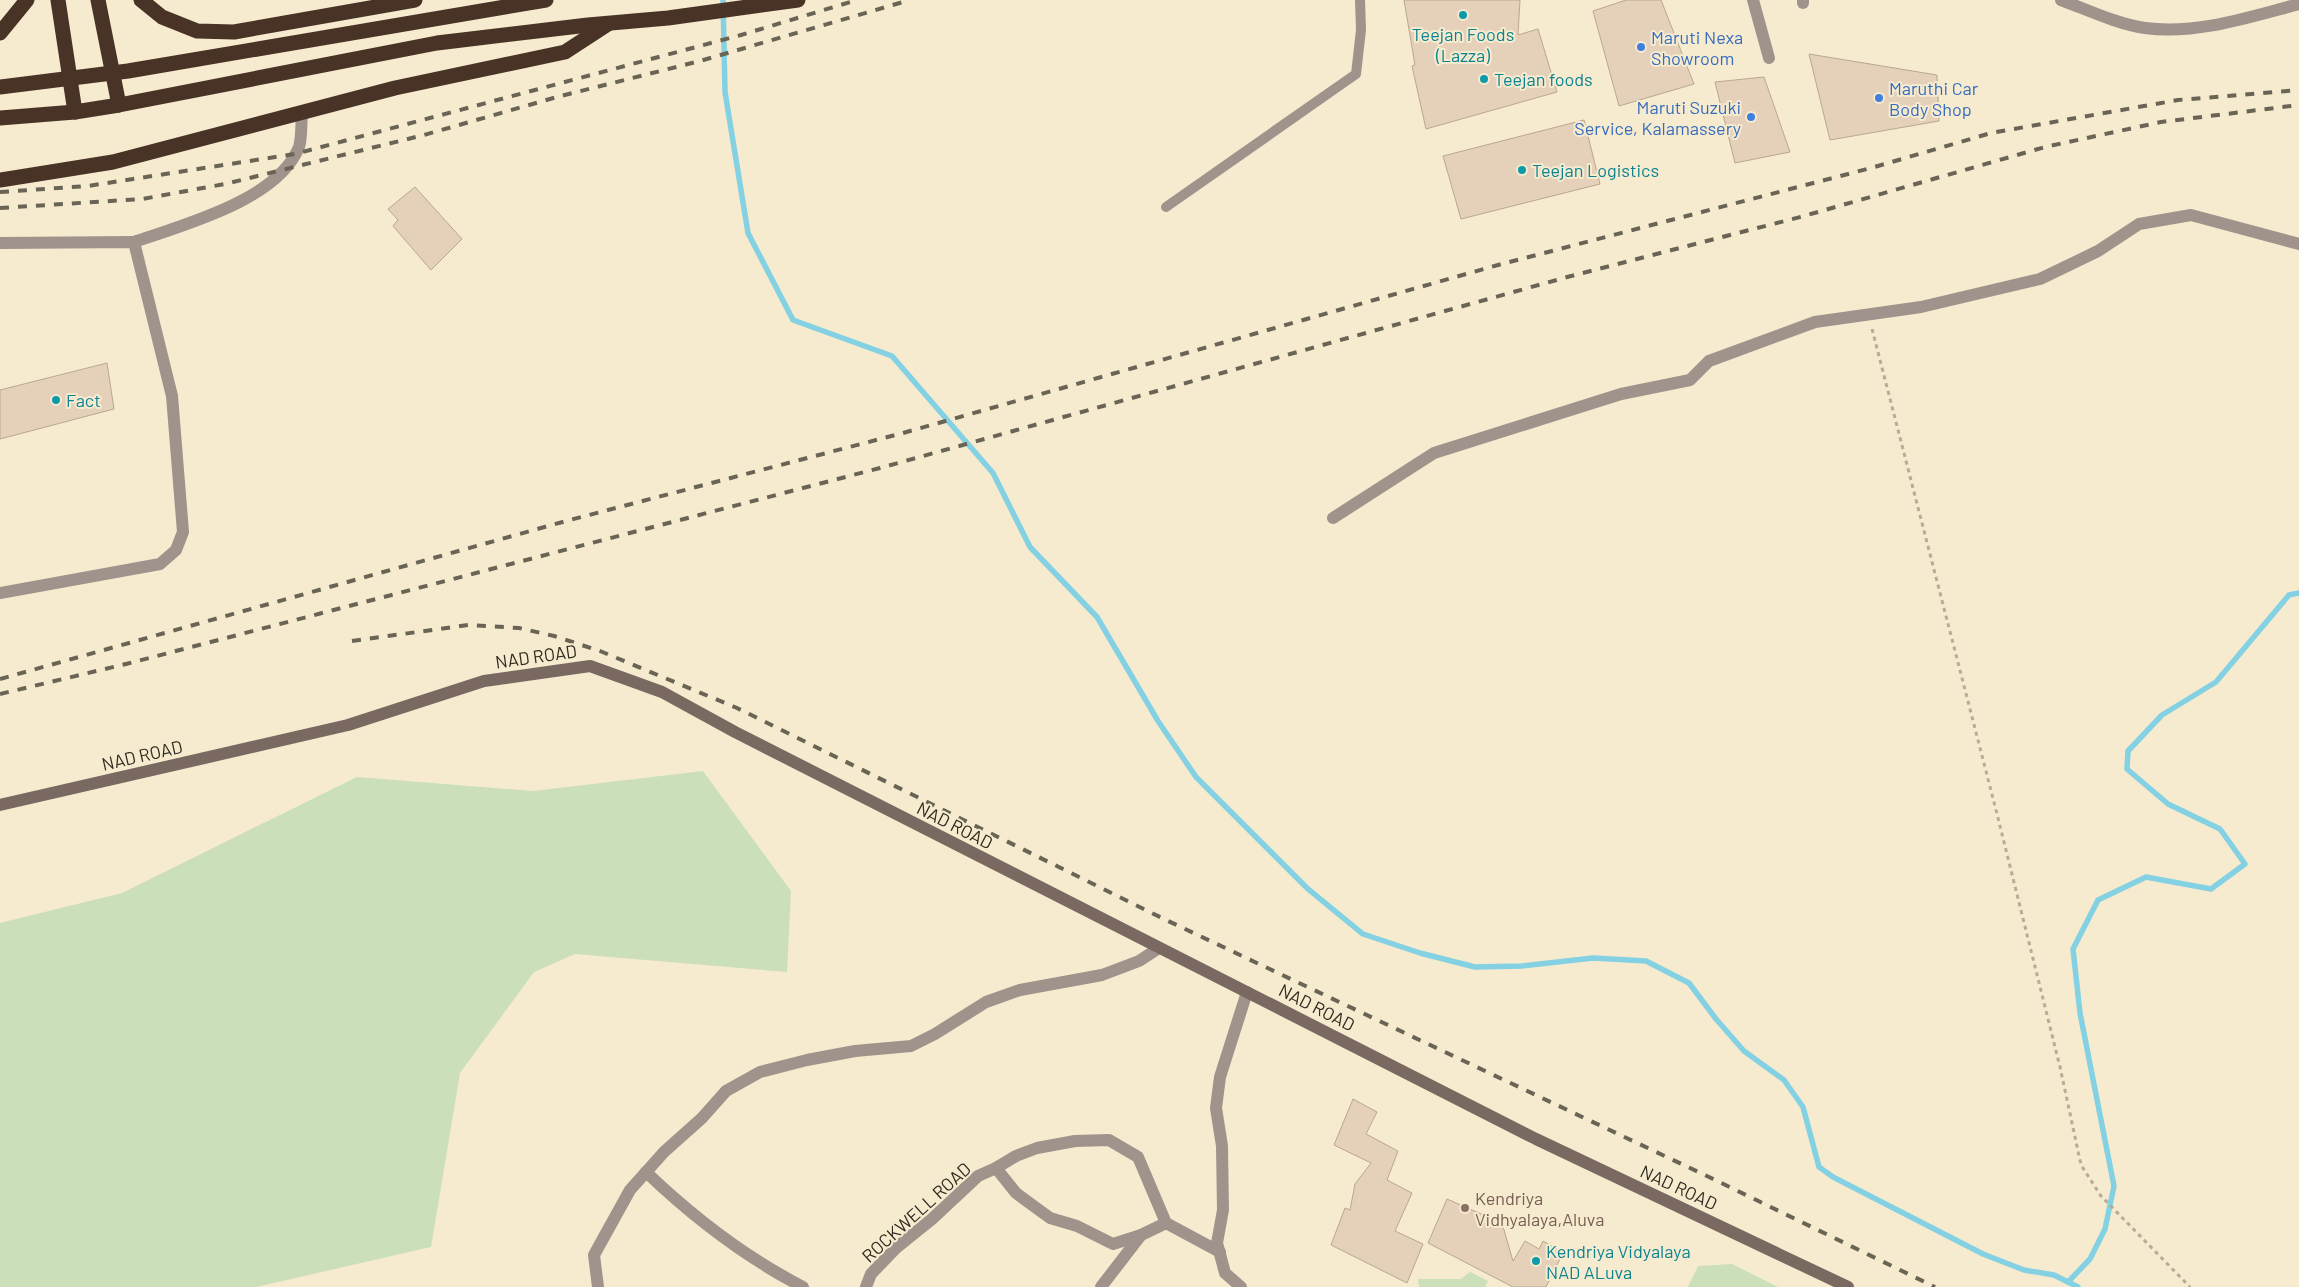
<svg xmlns="http://www.w3.org/2000/svg" width="2299" height="1287" font-family="Barlow,sans-serif">
<style>
.green{fill:#cadfba}
.lines{fill:none;stroke-linecap:round;stroke-linejoin:round}
.stream{stroke:#83d1e3;stroke-width:5.5}
.building{fill:#e5d1ba;stroke:#baa790}
.path{stroke:#b6ad97;stroke-width:3;stroke-dasharray:4 4;stroke-linecap:butt}
.lane{stroke:#9f938c;stroke-width:10}
.street{stroke:#9f938c;stroke-width:12}
.secondary{stroke:#7a6960;stroke-width:12}
.highway{stroke:#493326;stroke-width:15}
.rail{stroke:#6a6454;stroke-width:4;stroke-dasharray:9 9;stroke-linecap:butt}
.culture-dot{fill:#0f9aa8;stroke:#f6ebcf;stroke-width:2}
.shop-dot{fill:#3f7fe0;stroke:#f6ebcf;stroke-width:2}
.education-dot{fill:#8d6e63;stroke:#f6ebcf;stroke-width:2}
.labels{text-anchor:middle;dominant-baseline:central;stroke-width:4;stroke-linejoin:round;paint-order:stroke}
.culture-label{font-size:18px;fill:#0d838f;stroke:#f6ebcf;text-anchor:start}
.shop-label{font-size:18px;fill:#366cbe;stroke:#f6ebcf;text-anchor:start}
.street-label{font-size:18px;fill:#2f2b20;stroke:#f6ebcf}
.education-label{font-size:18px;fill:#785e54;stroke:#f6ebcf;text-anchor:start}
</style>
<rect width="100%" height="100%" fill="#f6ebcf"/>
<g class="green">
<polygon points="703,771 791,891 787,972 575,954 534,972 460,1073 431,1247 256,1287 0,1287 0,923 122,893 357,777 533,791"/>
<polygon points="1732,1264 1778,1287 1688,1287 1698,1266"/>
<polygon points="1470,1272 1488,1281 1485,1287 1419,1287 1418,1279 1461,1279"/>
</g>
<g class="lines">
<g class="stream">
<polyline points="723,0 725,92 748,233 793,320 892,356 993,473 1030,547 1097,617 1158,721 1196,777 1307,888 1363,934 1420,953 1475,967 1522,966 1593,958 1646,961 1689,983 1716,1019 1744,1051 1784,1080 1803,1107 1819,1167 1833,1177 1983,1254 2024,1270 2054,1275 2078,1287"/>
<polyline points="2068,1282 2090,1259 2105,1229 2114,1186 2080,1013 2073,949 2098,900 2146,877 2211,889 2245,864 2220,829 2168,804 2127,769 2128,751 2162,715 2216,682 2289,595 2299,593"/>
</g>
</g>
<g class="building">
<polygon points="1404,0 1520,0 1518,35 1538,29 1557,92 1426,129 1412,66 1415,65"/>
<polygon points="1626,0 1661,0 1694,84 1619,106 1593,11"/>
<polygon points="1809,54 1937,75 1939,121 1830,140"/>
<polygon points="1764,77 1790,152 1735,163 1715,82"/>
<polygon points="1584,120 1600,184 1461,219 1443,156"/>
<polygon points="415,187 462,239 431,270 393,226 398,220 388,209"/>
<polygon points="107,363 114,409 0,439 0,390"/>
<polygon points="1353,1099 1377,1112 1366,1134 1398,1151 1387,1180 1412,1193 1395,1231 1423,1244 1407,1283 1331,1245 1345,1208 1350,1210 1355,1184 1371,1163 1334,1145"/>
<polygon points="1447,1199 1502,1223 1513,1261 1525,1241 1539,1249 1543,1241 1563,1253 1546,1287 1513,1287 1428,1243"/>
</g>
<g class="lines">
<polyline class="path" points="1872,329 1996,810 2060,1067 2081,1165 2101,1196 2190,1287"/>
<polyline class="lane" points="1166,207 1356,74 1361,30 1360,0"/>
<g class="street">
<polyline points="1753,0 1769,58"/>
<polyline points="1803,0 1803,3"/>
<path d="M2061,0c27,10 56,24 84,28 51,7 105,-11 154,-24"/>
<path d="M134,242c49,-17 144,-42 165,-95 3,-9 2,-24 3,-34"/>
<polyline points="0,243 134,242 172,396 183,532 176,550 160,564 0,593"/>
<polyline points="1333,518 1434,453 1621,394 1690,380 1709,361 1815,322 1921,307 2040,279 2098,251 2139,224 2191,215 2299,244"/>
<path d="M646,1172c47,45 99,85 157,115"/>
<polyline points="1166,1223 1138,1157 1109,1140 1075,1141 1037,1148 1016,1156 996,1168 1016,1193 1050,1218 1077,1226 1113,1244 1141,1235 1166,1223 1220,1252"/>
<polyline points="598,1287 594,1255 630,1190 664,1152 702,1118 726,1091 760,1072 807,1060 855,1051 911,1046 935,1034 986,1002 1020,990 1102,975 1139,961 1159,948"/>
<polyline points="866,1287 871,1274 896,1248 932,1219 978,1176 996,1168"/>
<polyline points="1101,1287 1141,1235"/>
<polyline points="1241,1287 1225,1273 1217,1243 1223,1210 1222,1146 1216,1108 1220,1077 1247,992"/>
</g>
<polyline class="secondary" points="0,805 348,725 484,681 590,666 662,692 735,732 1536,1139 1848,1287"/>
<g class="highway">
<polyline points="58,0 75,112"/>
<polyline points="98,0 119,105"/>
<polyline points="141,0 162,17 197,31 234,32 415,0"/>
<polyline points="0,33 27,0"/>
<polyline points="0,87 128,71 546,0"/>
<polyline points="0,118 75,112 119,105 437,43 588,25 668,18 798,0"/>
<polyline points="0,180 113,162 395,88 565,52 608,24"/>
</g>
<g class="rail">
<polyline points="0,192 88,186 295,154 741,35 857,0"/>
<polyline points="0,208 142,199 225,184 424,135 557,97 700,61 910,0"/>
<polyline points="352,641 468,625 519,628 554,636 600,651 737,708 1164,919 1709,1177 1935,1287"/>
<polyline points="0,679 566,521 903,433 1498,265 1871,168 1991,133 2178,100 2299,90"/>
<polyline points="0,694 126,664 880,468 1571,276 1804,216 2045,147 2161,122 2299,105"/>
</g>
</g>
<g class="culture-dot">
<circle cx="1463" cy="15" r="5"/>
<circle cx="1484" cy="79" r="5"/>
<circle cx="1522" cy="170" r="5"/>
<circle cx="56" cy="400" r="5"/>
<circle cx="1536" cy="1261" r="5"/>
</g>
<g class="shop-dot">
<circle cx="1641" cy="47" r="5"/>
<circle cx="1879" cy="98" r="5"/>
<circle cx="1751" cy="117" r="5"/>
</g>
<circle class="education-dot" cx="1465" cy="1208" r="5"/>
<g class="labels">
<g class="culture-label">
<text x="1463" y="34" text-anchor="middle">Teejan Foods<tspan x="1463" dy="21">(Lazza)</tspan></text>
<text x="1494" y="79">Teejan foods</text>
<text x="1532" y="170">Teejan Logistics</text>
<text x="66" y="400">Fact</text>
<text x="1546" y="1251">Kendriya Vidyalaya<tspan x="1546" dy="21">NAD ALuva</tspan></text>
</g>
<g class="shop-label">
<text x="1651" y="37">Maruti Nexa<tspan x="1651" dy="21">Showroom</tspan></text>
<text x="1889" y="88">Maruthi Car<tspan x="1889" dy="21">Body Shop</tspan></text>
<text x="1741" y="107" text-anchor="end">Maruti Suzuki<tspan x="1741" dy="21">Service, Kalamassery</tspan></text>
</g>
<g class="street-label">
<text transform="translate(536 656) rotate(-8)">NAD ROAD</text>
<text transform="translate(142 755) rotate(-13)">NAD ROAD</text>
<text transform="translate(955 825) rotate(27)">NAD ROAD</text>
<text transform="translate(1317 1007) rotate(27)">NAD ROAD</text>
<text transform="translate(1679 1187) rotate(25)">NAD ROAD</text>
<text transform="translate(916 1212) rotate(-42)">ROCKWELL ROAD</text>
</g>
<g class="education-label">
<text x="1475" y="1198">Kendriya<tspan x="1475" dy="21">Vidhyalaya,Aluva</tspan></text>
</g>
</g>
</svg>
